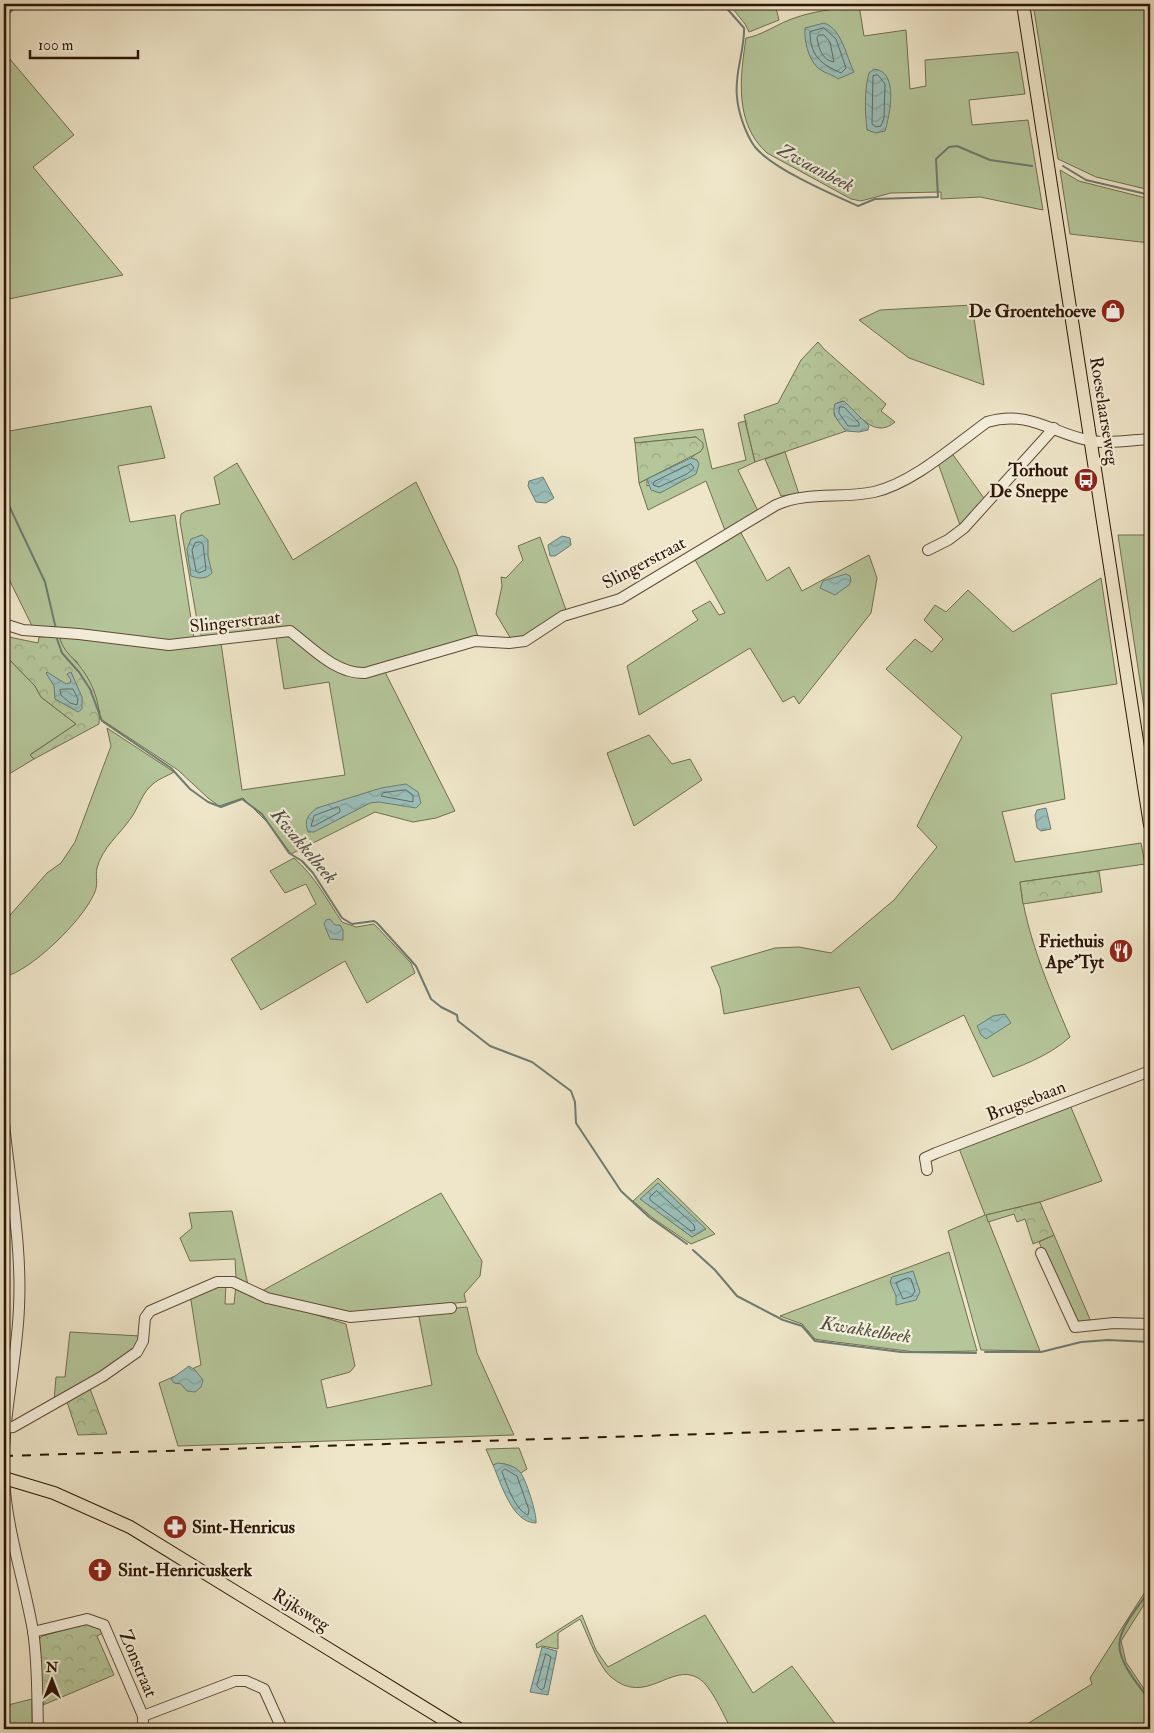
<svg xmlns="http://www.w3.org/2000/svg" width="1154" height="1733" font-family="'IM FELL Double Pica',serif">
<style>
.green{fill:#b5c69a;stroke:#716e50;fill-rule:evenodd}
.forest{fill:url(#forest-crowns);stroke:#716e50}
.water{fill:url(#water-waves);stroke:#6e7b71}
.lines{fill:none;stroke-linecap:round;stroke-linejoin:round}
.shore{stroke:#646a5f;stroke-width:1}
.stream{stroke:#6e7b71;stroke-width:2}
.minor-casing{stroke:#5e4a36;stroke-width:12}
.major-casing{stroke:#2d1605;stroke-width:14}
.minor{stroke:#f5efdc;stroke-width:10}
.major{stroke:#efe6c9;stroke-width:12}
.rail{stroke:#2d1605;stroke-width:2;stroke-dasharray:9 9;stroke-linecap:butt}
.labels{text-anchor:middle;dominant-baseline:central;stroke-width:4.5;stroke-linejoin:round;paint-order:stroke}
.poi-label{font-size:18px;font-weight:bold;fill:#2d1605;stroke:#f5efdc;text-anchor:end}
.street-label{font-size:18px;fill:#2d1605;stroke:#f5efdc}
.water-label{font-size:19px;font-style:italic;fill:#535144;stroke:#f5efdc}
</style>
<defs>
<pattern id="forest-crowns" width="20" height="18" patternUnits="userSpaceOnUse" patternTransform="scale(1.25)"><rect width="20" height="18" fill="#b5c69a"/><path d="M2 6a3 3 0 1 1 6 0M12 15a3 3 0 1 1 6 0" fill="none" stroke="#9ca983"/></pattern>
<pattern id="water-waves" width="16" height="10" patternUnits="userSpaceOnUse" patternTransform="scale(1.25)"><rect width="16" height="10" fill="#9abfb9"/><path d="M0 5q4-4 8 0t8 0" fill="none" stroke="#85a39e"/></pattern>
</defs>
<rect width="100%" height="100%" fill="#efe6c9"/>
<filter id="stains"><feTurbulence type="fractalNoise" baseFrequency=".004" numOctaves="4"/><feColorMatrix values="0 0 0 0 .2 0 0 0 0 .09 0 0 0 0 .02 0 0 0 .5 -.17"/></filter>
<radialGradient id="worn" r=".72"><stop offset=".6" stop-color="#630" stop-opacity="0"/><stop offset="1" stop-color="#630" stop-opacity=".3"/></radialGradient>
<g class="green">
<polygon points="729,4 775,4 779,20 749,32 745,24"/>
<polygon points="1033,4 1150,4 1150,190 1096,177 1058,159"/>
<path d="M859,5l5,31 42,-6 4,59 16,-3 -1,-26 93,-8 7,42 -56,6 3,25 56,-5 15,90 -63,-13 -39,2v-7l-50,1 -30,8 -10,-2 -84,-46c-33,-30 -27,-75 -21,-115 16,-3 28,-12 43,-18 22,-9 47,-11 70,-15z"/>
<polygon points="4,52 74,135 33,167 123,275 4,300"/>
<polygon points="1060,170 1079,181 1150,199 1150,243 1070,234"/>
<polygon points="972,305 984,385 909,358 859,320 880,310"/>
<polygon points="151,406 165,458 118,466 130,522 175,515 194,638 173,642 33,628 4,569 4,432"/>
<polygon points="745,421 755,462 738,470 758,511 726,533 706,481 648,510 639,483 647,479 647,486 697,460 691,458 703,448 696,437 635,443 634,438 703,429 712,469 746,460 738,423"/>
<polygon points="785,452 799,494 781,496 765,459"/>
<polygon points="951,452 986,501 961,528 938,463"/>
<polygon points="237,463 293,560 416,482 457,568 478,637 361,671 339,665 288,626 203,637 199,632 180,522 181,514 186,511 220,504 214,477"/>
<polygon points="740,531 767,581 789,567 802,591 869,555 877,578 871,613 799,704 794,696 783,702 750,648 639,715 627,666 698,620 692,611 710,601 719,615 725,613 694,558"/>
<polygon points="1118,535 1150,535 1150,722 1146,721"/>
<polygon points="540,537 566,610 529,634 511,639 496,614 502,586 501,577 506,578 523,560 518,546"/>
<path d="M1101,578l16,106 -66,10 14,105 -63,13 13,50 126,-19 4,21 -125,18c6,53 29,106 50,155 -22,20 -50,29 -77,40l-29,-62 -72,35 -33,-63 -135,27 -4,-26 -9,-21 64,-19 24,-1 32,6 63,-53 43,-53 -20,-21 45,-89 -76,-68 29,-30 17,13 11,-13 -19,-19 11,-15 11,7 22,-22 45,42z"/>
<polygon points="59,636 221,643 242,790 345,775 329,682 284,689 276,637 289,636 344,675 354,677 384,670 455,811 436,818 413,822 375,812 291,854 270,825 243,798 219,806 208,798 178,770 99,718 100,712 77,662 63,650"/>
<polygon points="4,654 35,686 41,697 76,724 31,754 34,759 4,777"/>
<path d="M107,728l67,44c-7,4 -15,7 -20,11 -12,9 -15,24 -23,35 -11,16 -29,30 -34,50 -2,9 2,16 -3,26 -12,27 -62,76 -90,83v-55l43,-49 14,-10 14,-21 36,-96z"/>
<polygon points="649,735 672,764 690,759 702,780 634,826 607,753"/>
<path d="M294,858c21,18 33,42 48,64l14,5 18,-3 37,39 4,10 -48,30 -22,-42 -84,49 -30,-51 85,-55 -10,-20 -21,9 -15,-22z"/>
<polygon points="1070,1105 1102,1181 1040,1202 986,1215 1040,1351 981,1350 948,1231 985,1215 958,1146"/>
<path d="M658,1178l57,56 -24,10 -37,-25 -21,-18zM658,1183l47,46 -13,8 -51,-38z"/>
<polygon points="441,1193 482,1261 480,1276 464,1294 466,1302 350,1313 260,1292"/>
<polygon points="232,1211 248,1285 236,1278 235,1259 190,1261 180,1238 192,1228 189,1213"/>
<polygon points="1054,1235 1092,1324 1074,1323 1039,1242"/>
<polygon points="949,1252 977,1351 915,1352 820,1340 815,1339 802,1324 780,1316"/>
<polygon points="226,1284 225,1304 234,1304 236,1285 262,1298 346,1324 355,1366 350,1372 321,1380 327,1408 432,1385 418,1312 467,1307 477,1353 514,1435 178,1446 159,1383 201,1365 190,1294"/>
<polygon points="70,1332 140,1336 132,1353 54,1401 56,1377 65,1377"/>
<path d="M519,1448l8,21 -6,4c-9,-7 -17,-12 -28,-8l-7,-16z"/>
<polygon points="1150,1584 1150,1595 1121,1641 1126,1662 1150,1698 1150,1729 1019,1729 1092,1684 1090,1678"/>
<path d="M582,1615l14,35 12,17 97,-52 48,78 39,-27 47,63h-108c-7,-13 -20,-44 -33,-51 -27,-16 -52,29 -87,-1 -13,-11 -23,-42 -31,-58l-22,14v16l-16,-3 -5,2 -1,-4z"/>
<polygon points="32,1699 32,1729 4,1729 4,1706"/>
</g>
<g class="forest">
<path d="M818,342l6,7 62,55 -5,7 14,11c-21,18 -37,-9 -52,-21l-8,3 -1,11 12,16 -91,31 -11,-47 34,-12 23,-43z"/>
<polygon points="696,437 703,443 703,448 700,452 639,483 635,443"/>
<path d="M4,636l34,7 1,-6 20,-1c4,13 8,16 17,26 15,16 25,40 23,62l-65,35 -4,-4 46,-31 -35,-27 -6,-11 -31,-32z"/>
<polygon points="1099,871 1102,892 1023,904 1020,882"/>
<polygon points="1040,1202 1054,1235 1033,1244 1025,1219 1017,1222 1014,1214 988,1222 986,1215"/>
<polygon points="89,1386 107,1434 78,1435 66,1399"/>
<polygon points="90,1623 101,1629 103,1633 97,1636 114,1675 43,1705 39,1639 42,1636"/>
</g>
<g class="water">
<path d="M824,23c18,6 22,33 30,49l-16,7c-6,-5 -15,-6 -21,-12 -9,-9 -13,-27 -12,-39z"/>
<path d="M874,69c25,2 16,45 11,62l-9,2 -9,-3c-2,-18 -3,-39 2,-57z"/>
<path d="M844,401l25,25 -1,4 -9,2 -13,-1c-7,-9 -15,-16 -11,-27z"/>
<polygon points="691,458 697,460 699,464 696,474 660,493 651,490 647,479"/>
<polygon points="543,477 554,498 546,503 536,502 528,486 529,481"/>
<path d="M202,535l6,5v16l4,17c-6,6 -12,6 -21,3l-4,-27 4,-10z"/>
<polygon points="562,536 570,538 571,545 555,556 550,556 548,545"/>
<polygon points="846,574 850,576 851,581 849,585 835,595 820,588 823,581"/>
<polygon points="47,672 66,684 70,683 71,680 67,674 71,672 82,697 82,709 78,712 55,699 54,686 46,673"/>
<path d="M406,784l12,8 3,11 -5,5 -37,-6 -9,1 -56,29h-6c-4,-11 -1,-17 9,-24l64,-20z"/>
<polygon points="1046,808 1051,829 1041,831 1037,828 1035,815 1037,810"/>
<polygon points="330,919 335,925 340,925 343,930 343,940 330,939 324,924 326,920"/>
<polygon points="1005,1014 1011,1023 986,1039 981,1035 977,1026 993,1016"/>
<polygon points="658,1183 706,1229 692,1237 640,1199"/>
<polygon points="913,1271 920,1292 916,1300 896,1305 896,1296 890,1282 892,1277"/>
<polygon points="189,1366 195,1370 203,1380 201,1387 195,1392 187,1391 181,1384 174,1383 171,1379"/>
<path d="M498,1463c8,1 17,3 22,9 6,7 17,42 16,51 -24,0 -35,-40 -43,-58z"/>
<polygon points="542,1647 557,1651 548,1695 530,1692"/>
</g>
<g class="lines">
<g class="shore">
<path d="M824,28l12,11 10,29 -5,5c-20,-9 -31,-17 -31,-41z"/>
<path d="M819,35h5l6,7 4,20c-12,-2 -15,-13 -17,-24z"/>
<polygon points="878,75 885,84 884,118 881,126 876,127 872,124 873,76"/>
<polygon points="840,407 844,407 859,423 859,426 848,426 839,413"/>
<polygon points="691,464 694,468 687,474 659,487 653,485 654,482"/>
<polygon points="200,542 203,544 206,570 199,573 196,571 192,550 195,543"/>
<polygon points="64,689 73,689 78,699 77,705 70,703 61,695 60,690"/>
<polygon points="406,790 413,795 413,802 381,796 383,793"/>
<polygon points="338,807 340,809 340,812 314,826 311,826 314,816"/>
<polygon points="657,1191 694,1225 695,1230 691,1231 650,1200 650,1197"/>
<polygon points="908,1278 911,1279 915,1291 912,1296 903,1299 896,1283"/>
<path d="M505,1469l12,7 12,34 -1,5c-13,-5 -21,-30 -26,-43z"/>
<polygon points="546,1654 551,1657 544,1688 541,1690 537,1686"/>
</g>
<g class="stream">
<path d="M723,4l21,24c1,22 -10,45 -7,69 1,15 9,38 18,50 18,22 76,47 103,59l17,-7 63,-2 -2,-38 13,-12 8,-1 33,14 42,6"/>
<polyline points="4,22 10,12 20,4"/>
<polyline points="1063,166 1086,180 1150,195"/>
<polyline points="4,495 45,582 56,629"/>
<polyline points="57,639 62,653 79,672 90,689 102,721 171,768 190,789 208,802 221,807 242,799 262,814 289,853 302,861 313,873 342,918 352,924 374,921 377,923 416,966 431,999 441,1007 457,1015 458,1021 490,1046 532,1062 571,1091 575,1102 576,1123 621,1191 649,1217 687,1244"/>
<polyline points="693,1250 715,1270 737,1296 783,1320 802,1326 815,1341 901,1352 976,1353"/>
<polyline points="985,1352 1041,1352 1081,1342 1108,1340 1150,1342"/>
<path d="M1150,1589c-9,15 -26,33 -30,50 -5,21 19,46 30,62"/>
</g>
<g class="minor-casing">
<g id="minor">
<polyline points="928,550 948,540 964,528 1054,428"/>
<path d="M4,624l19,6 56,4 90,11 121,-14c22,17 46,43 75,42l110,-32 34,2 16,-2 38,-25 57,-17 156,-94c31,-14 65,-6 98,-13 39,-9 80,-46 113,-70 43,-13 67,13 105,19 18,3 40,-1 58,-2"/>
<path d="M4,1123c6,62 18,122 15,184 -2,58 -18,114 -15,172 3,52 20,101 29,152 5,32 4,66 5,98"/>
<polyline points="927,1170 925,1158 936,1153 1150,1071"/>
<polyline points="1041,1253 1075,1327 1114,1323 1150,1324"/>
<polyline points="4,1428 13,1427 103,1376 137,1352 143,1341 145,1318 150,1311 217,1282 233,1282 267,1298 350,1317 451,1308"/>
<polyline points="33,1632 87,1619 104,1625 143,1716 143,1729"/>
<polyline points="143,1716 235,1681 246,1681 264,1689 282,1729"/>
</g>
</g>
<g class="major-casing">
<g id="major">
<polyline points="1023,4 1150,825"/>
<polyline points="4,1478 54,1493 130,1527 459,1729"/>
</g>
</g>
<use href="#minor" class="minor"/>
<use href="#major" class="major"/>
<polyline class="rail" points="4,1456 1150,1420"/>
</g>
<defs>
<g id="shop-disc" transform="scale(1.25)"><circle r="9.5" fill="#8f2418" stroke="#f5efdc"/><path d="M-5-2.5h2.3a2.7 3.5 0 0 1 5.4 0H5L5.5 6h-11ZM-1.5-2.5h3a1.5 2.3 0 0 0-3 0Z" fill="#fff"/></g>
<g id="bus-disc" transform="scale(1.25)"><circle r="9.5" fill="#8f2418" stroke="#f5efdc"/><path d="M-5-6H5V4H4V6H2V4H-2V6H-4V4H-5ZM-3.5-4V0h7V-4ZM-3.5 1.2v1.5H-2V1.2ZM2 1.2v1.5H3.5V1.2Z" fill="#fff"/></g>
<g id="restaurant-disc" transform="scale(1.25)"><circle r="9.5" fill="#8f2418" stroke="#f5efdc"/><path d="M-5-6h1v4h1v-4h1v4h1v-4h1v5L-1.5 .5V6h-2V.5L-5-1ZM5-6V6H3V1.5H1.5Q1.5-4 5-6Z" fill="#fff"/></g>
<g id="pharmacy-disc" transform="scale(1.25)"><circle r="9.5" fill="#8f2418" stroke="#f5efdc"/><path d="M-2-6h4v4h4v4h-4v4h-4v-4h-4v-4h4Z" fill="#fff"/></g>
<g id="church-disc" transform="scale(1.25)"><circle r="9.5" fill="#8f2418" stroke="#f5efdc"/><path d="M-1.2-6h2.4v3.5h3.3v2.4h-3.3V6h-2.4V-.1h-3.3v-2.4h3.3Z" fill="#fff"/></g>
</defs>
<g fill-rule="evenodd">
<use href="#shop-disc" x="1113" y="311"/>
<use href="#bus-disc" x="1086" y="480"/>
<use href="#restaurant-disc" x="1121" y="951"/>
<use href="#pharmacy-disc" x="175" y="1527"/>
<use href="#church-disc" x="100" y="1570"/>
</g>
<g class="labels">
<g class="poi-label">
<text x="1096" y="311">De Groentehoeve</text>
<text x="1068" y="470">Torhout<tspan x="1068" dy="21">De Sneppe</tspan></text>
<text x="1104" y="941">Friethuis<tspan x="1104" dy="21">Ape'Tyt</tspan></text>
<text x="192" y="1527" text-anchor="start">Sint-Henricus</text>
<text x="118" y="1570" text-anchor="start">Sint-Henricuskerk</text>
</g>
<g class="street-label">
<text transform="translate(1104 411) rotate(81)">Roeselaarseweg</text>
<text transform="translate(644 563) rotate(-28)">Slingerstraat</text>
<text transform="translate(235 622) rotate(-6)">Slingerstraat</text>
<text transform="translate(1026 1101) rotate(-21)">Brugsebaan</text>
<text transform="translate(301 1610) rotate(32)">Rijksweg</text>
<text transform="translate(138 1664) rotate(67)">Zonstraat</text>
</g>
<g class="water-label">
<text transform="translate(816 168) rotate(28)">Zwaanbeek</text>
<text transform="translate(304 846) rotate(50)">Kwakkelbeek</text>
<text transform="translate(866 1330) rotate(9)">Kwakkelbeek</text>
</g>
</g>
<rect width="1154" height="1733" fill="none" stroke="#efe6c9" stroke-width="20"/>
<rect x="5" y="5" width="1144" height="1723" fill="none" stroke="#2d1605" stroke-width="2.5"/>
<rect x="10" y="10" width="1134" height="1713" fill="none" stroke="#2d1605"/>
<g transform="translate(52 1680)" stroke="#f5efdc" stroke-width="4" paint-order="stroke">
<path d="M0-4L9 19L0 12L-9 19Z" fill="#2d1605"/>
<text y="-8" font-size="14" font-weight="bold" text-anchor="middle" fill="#2d1605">N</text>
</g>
<path d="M30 50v8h108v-8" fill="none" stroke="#2d1605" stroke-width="2.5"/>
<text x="38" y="50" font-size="15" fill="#2d1605" stroke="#f5efdc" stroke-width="4" paint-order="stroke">100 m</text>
<rect width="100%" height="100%" filter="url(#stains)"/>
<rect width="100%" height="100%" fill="url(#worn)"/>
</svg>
